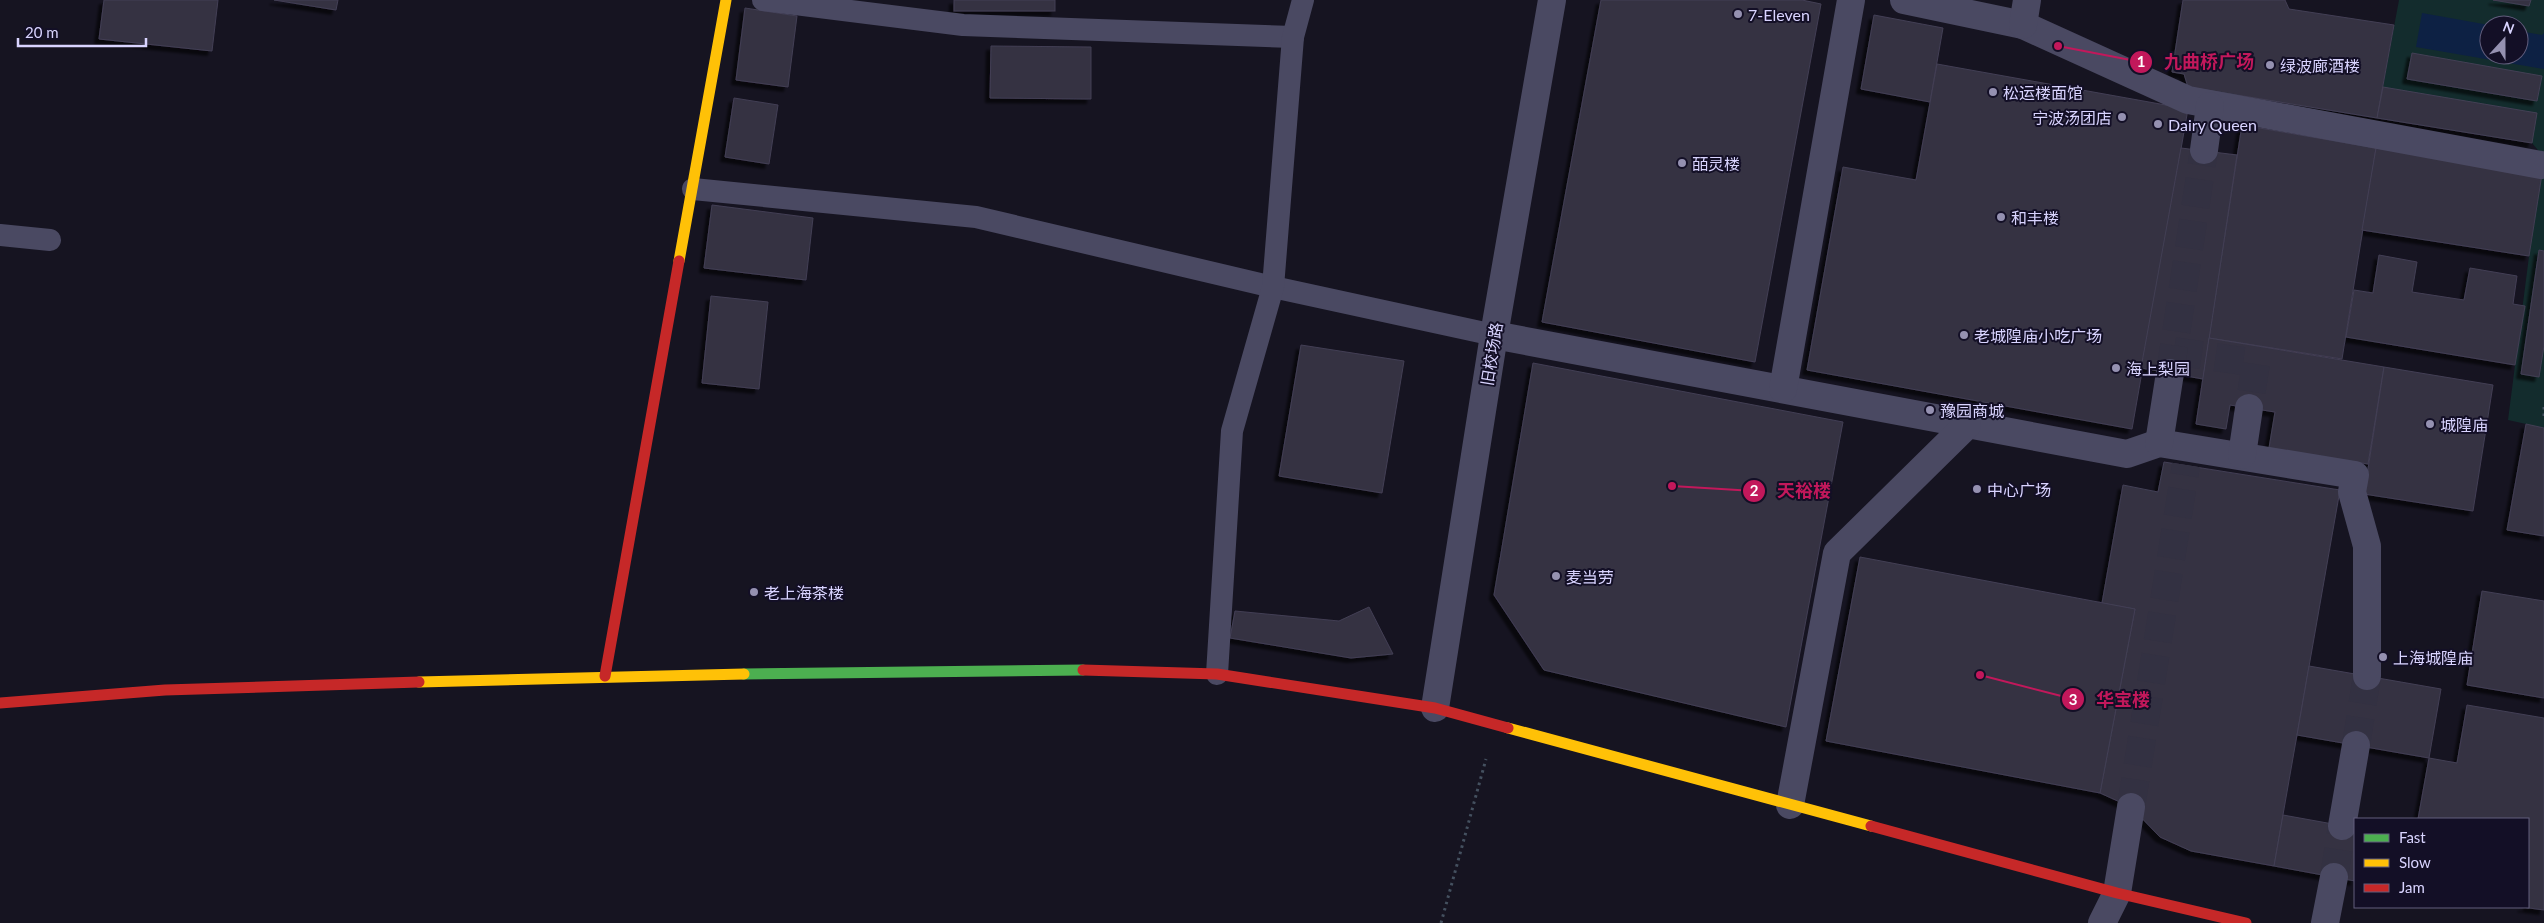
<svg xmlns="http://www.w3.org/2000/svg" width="2544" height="923" font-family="Lato,'Noto Sans SC',sans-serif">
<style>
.green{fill:#132c2d;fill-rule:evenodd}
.water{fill:#0d2144}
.building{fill:#343243;stroke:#433f54;filter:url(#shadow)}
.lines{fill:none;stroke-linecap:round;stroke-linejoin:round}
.street-tunnel{stroke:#333142;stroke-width:28;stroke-dasharray:28 14;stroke-linecap:butt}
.path{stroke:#44505f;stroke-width:3;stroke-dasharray:2.5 4;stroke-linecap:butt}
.lane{stroke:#4a4962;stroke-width:22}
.street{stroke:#4a4962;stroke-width:28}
.fast{stroke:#4caf50;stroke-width:11}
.slow{stroke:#ffc107;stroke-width:11}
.jam{stroke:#c62828;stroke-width:11}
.poi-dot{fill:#9591b1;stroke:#130f26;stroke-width:2}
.labels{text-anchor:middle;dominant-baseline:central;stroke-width:4;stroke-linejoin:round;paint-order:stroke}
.poi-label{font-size:16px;fill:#d9d4ff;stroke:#130f26;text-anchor:start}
.street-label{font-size:16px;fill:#d9d4ff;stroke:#130f26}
.leader{fill:none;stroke:#c2185b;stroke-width:2}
.callout-dot{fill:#c2185b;stroke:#130f26;stroke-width:2}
.mark-label{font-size:15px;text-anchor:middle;font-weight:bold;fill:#fff}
.callout-label{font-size:18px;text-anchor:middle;font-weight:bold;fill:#c2185b;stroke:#130f26;stroke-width:4;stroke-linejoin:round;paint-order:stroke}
</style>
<defs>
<filter id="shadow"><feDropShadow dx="-4.5" dy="4.5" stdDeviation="1" flood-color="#0009"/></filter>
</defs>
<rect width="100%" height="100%" fill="#161421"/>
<path class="green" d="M2399,0h145v428l-36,-8 34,-265 -10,-12 -155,-25zM2489,25h30v30h-30z"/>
<polygon class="water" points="2422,13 2489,25 2489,55 2519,55 2519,31 2542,35 2544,33 2544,69 2416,47"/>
<g class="building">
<polygon points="104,0 218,0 212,51 99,39"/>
<polygon points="274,0 338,0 336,10"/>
<rect x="954" y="0" width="101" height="11"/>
<polygon points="1601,0 1802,0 1821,4 1755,362 1542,322"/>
<polygon points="2183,0 2285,0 2289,9 2394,25 2377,118 2188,87 2184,74 2172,72"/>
<polygon points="2493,0 2531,0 2529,6"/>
<polygon points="745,8 797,16 788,87 736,80"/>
<polygon points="1874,15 1943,28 1930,102 1861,89"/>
<polygon points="991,46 1091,47 1091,99 990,98"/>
<polygon points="2412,53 2542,76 2537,101 2407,79"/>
<polygon points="1937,64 2188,109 2132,429 1807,370 1843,167 1916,180"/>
<polygon points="2383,87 2537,113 2532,143 2377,118"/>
<polygon points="734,98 778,105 769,164 725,157"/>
<polygon points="2242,125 2376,148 2342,359 2209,338"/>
<polygon points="2181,148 2237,155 2203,379 2141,368"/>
<polygon points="2376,148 2542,174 2529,256 2362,230"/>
<polygon points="712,205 813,218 806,280 704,268"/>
<polygon points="2539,250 2544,251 2544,346 2539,377 2521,374"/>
<polygon points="2379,255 2417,262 2412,292 2464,300 2470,268 2517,276 2513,304 2525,306 2515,365 2346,337 2354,290 2373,293"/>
<polygon points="711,296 768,302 759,389 702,383"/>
<polygon points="2209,338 2384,367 2368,464 2269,448 2275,412 2230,405 2226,429 2196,424"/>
<polygon points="1301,345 1404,361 1382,493 1279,476"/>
<polygon points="1533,363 1843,422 1786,727 1544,670 1494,595"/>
<polygon points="2384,367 2493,385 2473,511 2364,494"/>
<polygon points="2526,424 2544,428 2544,536 2507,530"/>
<polygon points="2164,462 2340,490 2274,866 2191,851 2160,837 2131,807 2100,793 2135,609 2102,603 2123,485 2158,492"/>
<polygon points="1860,557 2135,609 2100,793 1826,741"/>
<polygon points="2482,591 2544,601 2544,698 2467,685"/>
<polygon points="1369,607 1393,654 1351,658 1230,638 1235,611 1339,621"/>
<polygon points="2309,666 2441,689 2429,758 2297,735"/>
<polygon points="2467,705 2544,718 2544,910 2522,907 2528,907 2528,819 2418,819 2429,758 2457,763"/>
<polygon points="2283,815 2355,828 2355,881 2274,866"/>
</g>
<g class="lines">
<g class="street-tunnel">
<polyline points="2174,351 2256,363 2249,408"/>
<polyline points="2170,373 2204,150"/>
<polyline points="2356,745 2367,676"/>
<polyline points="2131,807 2186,465"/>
<polyline points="2334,877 2342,826"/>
</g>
<g class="path">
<polyline points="2544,407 2544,416"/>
<polyline points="1441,923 1486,759"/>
</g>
<g class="lane">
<polyline points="763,0 963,25 1293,37"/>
<polyline points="693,189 976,217 1273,287 1494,335"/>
<polyline points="0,235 50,240"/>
<polyline points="1217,674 1232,431 1273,287 1293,37 1303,0"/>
</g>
<g class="street">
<polyline points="1904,0 2023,25 2188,100 2541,165"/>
<polyline points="2023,25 2027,0"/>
<polyline points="2204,150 2210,106"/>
<polyline points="1494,335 2127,454 2159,443 2355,475 2352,492 2367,546 2367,676"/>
<polyline points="1783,389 1851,0"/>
<polyline points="2159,443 2170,373"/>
<polyline points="2242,455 2249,408"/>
<polyline points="1435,708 1494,335 1552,0"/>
<polyline points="1790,805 1837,553 1967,425"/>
<polyline points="2342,826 2356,745"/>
<polyline points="2102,923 2117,893 2131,807"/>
<polyline points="2325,923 2334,877"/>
</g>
<polyline class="fast" points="744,674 1083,670"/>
<g class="slow">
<polyline points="679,261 726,0"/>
<polyline points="419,682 744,674"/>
<polyline points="1508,728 1871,826"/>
</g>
<g class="jam">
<polyline points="1083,670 1217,674 1435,708 1508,728"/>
<polyline points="605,676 679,261"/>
<polyline points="0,703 165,690 419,682"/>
<polyline points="1871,826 2117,893 2246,923"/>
</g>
</g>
<g class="poi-dot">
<circle cx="1738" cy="14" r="5"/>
<circle cx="2270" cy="65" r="5"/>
<circle cx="1993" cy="92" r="5"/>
<circle cx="2122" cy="117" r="5"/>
<circle cx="2158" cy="124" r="5"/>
<circle cx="1682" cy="163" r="5"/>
<circle cx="2001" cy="217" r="5"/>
<circle cx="1964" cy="335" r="5"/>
<circle cx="2116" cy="368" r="5"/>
<circle cx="1930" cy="410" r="5"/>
<circle cx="2430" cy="424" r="5"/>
<circle cx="1977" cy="489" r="5"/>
<circle cx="1556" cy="576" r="5"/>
<circle cx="754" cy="592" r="5"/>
<circle cx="2383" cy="657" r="5"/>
</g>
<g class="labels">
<g class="poi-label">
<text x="1748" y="14">7-Eleven</text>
<text x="2280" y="65">绿波廊酒楼</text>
<text x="2003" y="92">松运楼面馆</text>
<text x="2112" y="117" text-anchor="end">宁波汤团店</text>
<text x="2168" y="124">Dairy Queen</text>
<text x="1692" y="163">皕灵楼</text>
<text x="2011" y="217">和丰楼</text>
<text x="1974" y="335">老城隍庙小吃广场</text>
<text x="2126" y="368">海上梨园</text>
<text x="1940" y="410">豫园商城</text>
<text x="2440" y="424">城隍庙</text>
<text x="1987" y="489">中心广场</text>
<text x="1566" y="576">麦当劳</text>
<text x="764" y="592">老上海茶楼</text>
<text x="2393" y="657">上海城隍庙</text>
</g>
<g class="street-label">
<text transform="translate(1491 354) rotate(-81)">旧校场路</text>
</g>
</g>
<path class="leader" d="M2058 46L2141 62M1672 486L1754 491M1980 675L2073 699"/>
<g class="callout-dot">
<circle cx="2058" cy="46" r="5"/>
<circle cx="1672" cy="486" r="5"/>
<circle cx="1980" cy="675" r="5"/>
<circle cx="2141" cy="62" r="12"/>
<circle cx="1754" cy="491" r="12"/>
<circle cx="2073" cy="699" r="12"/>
</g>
<g class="mark-label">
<text x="2141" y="67">1</text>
<text x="1754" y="496">2</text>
<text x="2073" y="705">3</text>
</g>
<g class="callout-label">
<text x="2209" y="68">九曲桥广场</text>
<text x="1804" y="497">天裕楼</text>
<text x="2123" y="706">华宝楼</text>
</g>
<rect x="2354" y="818" width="175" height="90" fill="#130f26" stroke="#625e7d"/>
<rect x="2364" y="834" width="25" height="8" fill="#4caf50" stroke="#625e7d"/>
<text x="2399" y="843" font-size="15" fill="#d9d4ff">Fast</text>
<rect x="2364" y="859" width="25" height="8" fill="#ffc107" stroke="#625e7d"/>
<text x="2399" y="868" font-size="15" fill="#d9d4ff">Slow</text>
<rect x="2364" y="884" width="25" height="8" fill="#c62828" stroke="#625e7d"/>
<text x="2399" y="893" font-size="15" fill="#d9d4ff">Jam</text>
<g transform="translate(2504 40) rotate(21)"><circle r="24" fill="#130f26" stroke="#625e7d"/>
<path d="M0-4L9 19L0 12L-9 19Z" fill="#9591b1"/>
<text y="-8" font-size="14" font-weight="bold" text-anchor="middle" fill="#d9d4ff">N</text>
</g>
<path d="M18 38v8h128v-8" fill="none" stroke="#d9d4ff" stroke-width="2.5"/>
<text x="25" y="38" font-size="15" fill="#d9d4ff" stroke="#130f26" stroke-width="4" paint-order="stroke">20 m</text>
</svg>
